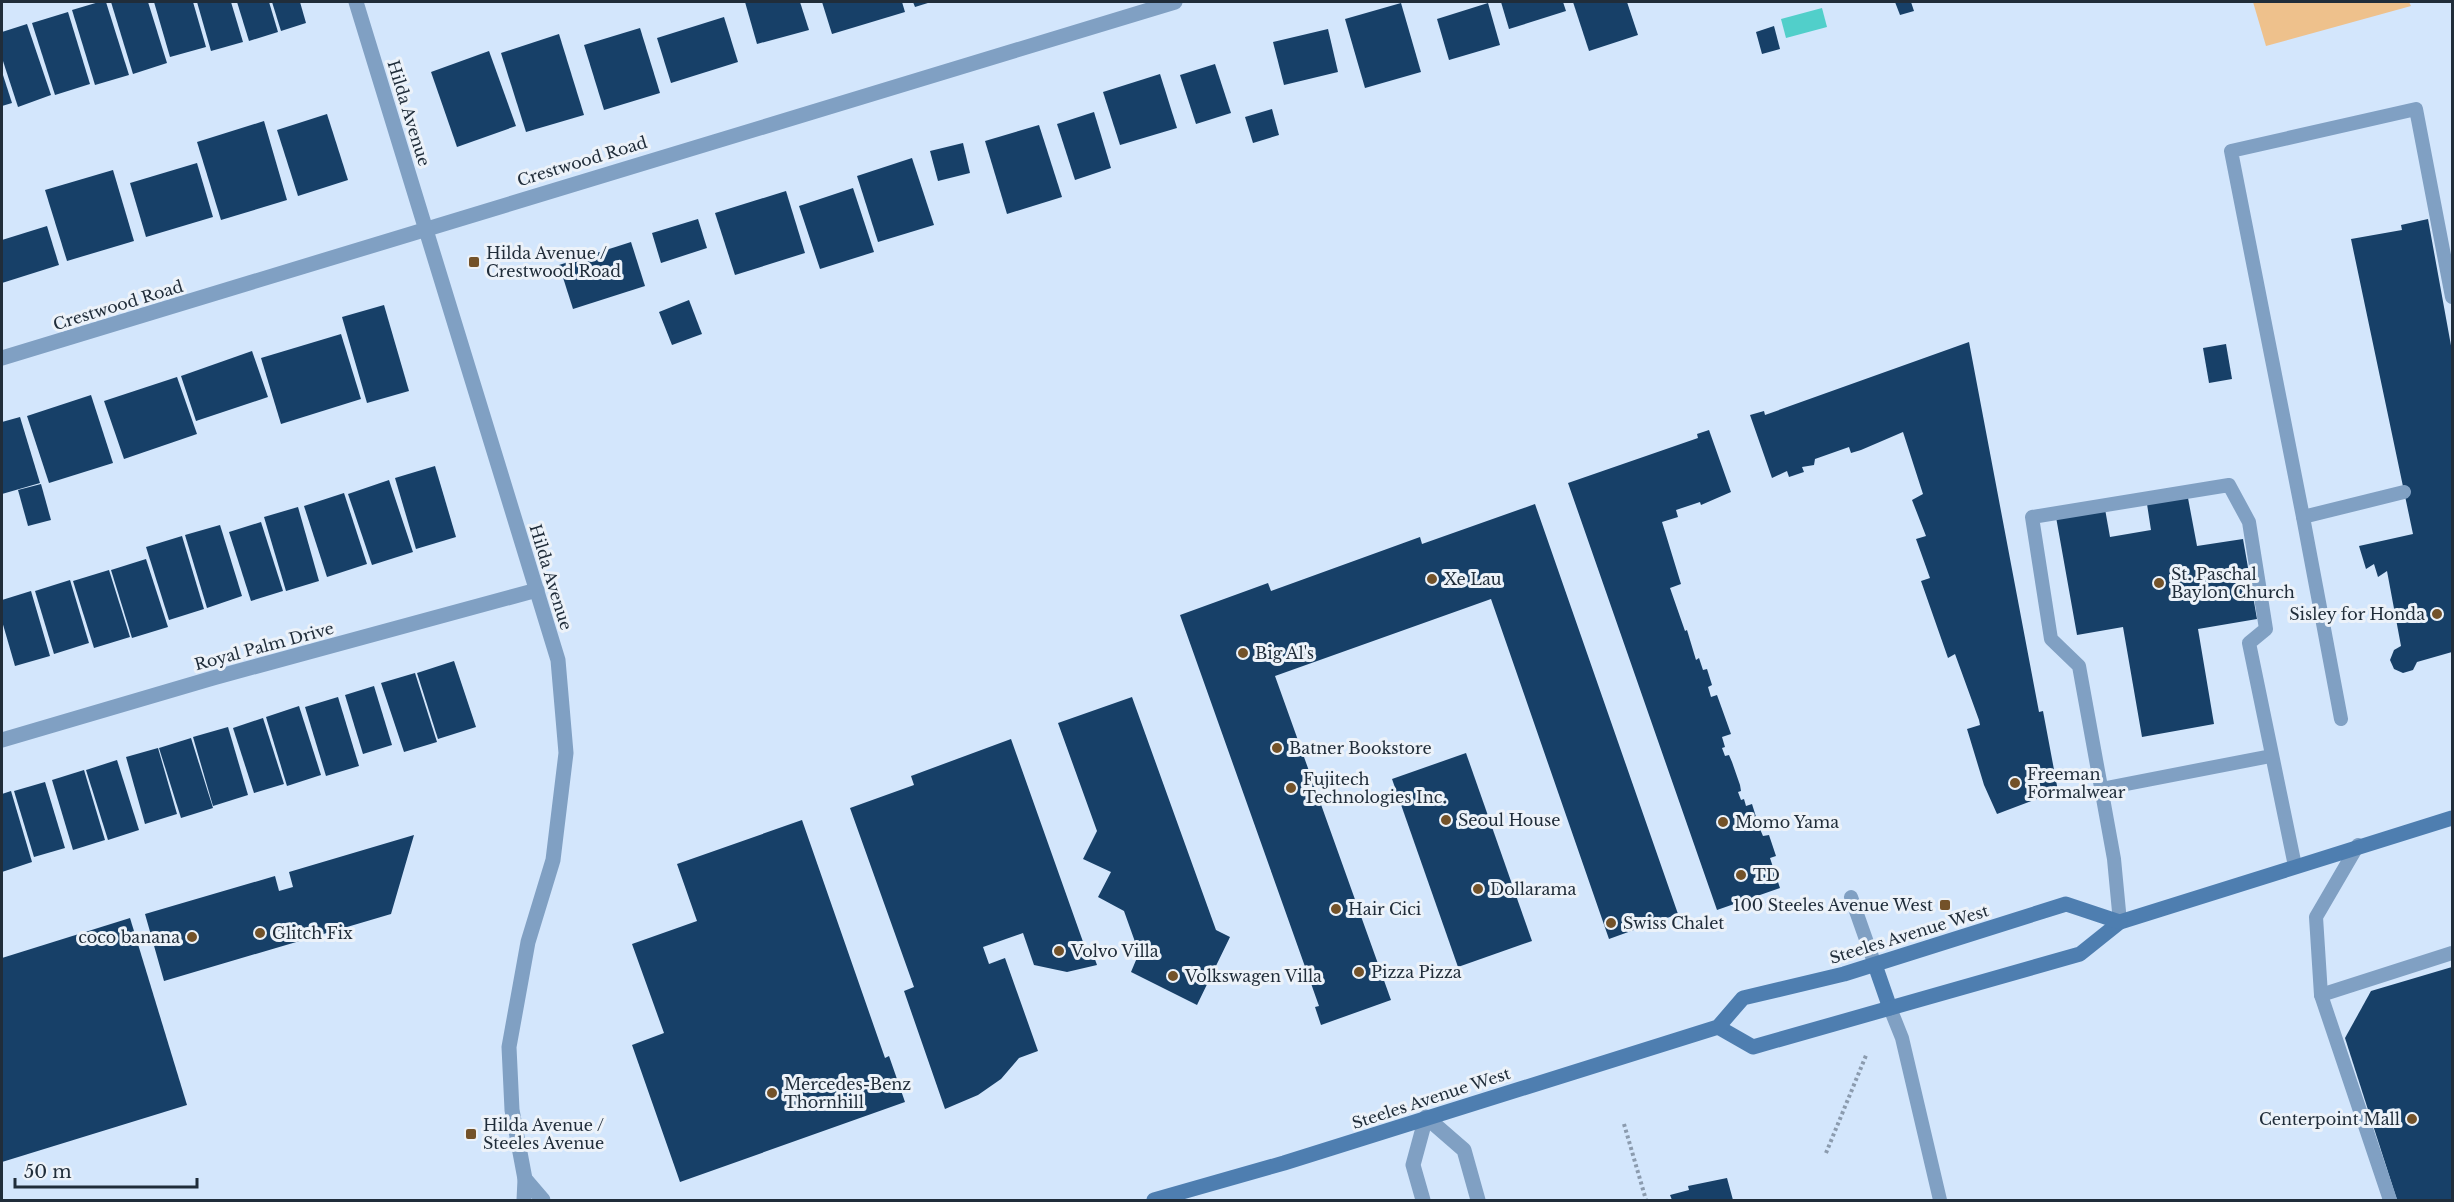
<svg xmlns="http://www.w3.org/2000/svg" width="2454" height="1202" font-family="'Libre Baskerville',serif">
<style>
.green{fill:#eec18c}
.water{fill:#51cfca}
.building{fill:#174068}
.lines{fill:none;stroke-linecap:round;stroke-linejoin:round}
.path{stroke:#8b9bae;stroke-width:4;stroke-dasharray:3 3;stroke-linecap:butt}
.service{stroke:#80a0c3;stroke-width:14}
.minor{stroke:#80a0c3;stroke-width:15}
.tertiary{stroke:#80a0c3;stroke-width:15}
.secondary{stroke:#4e7eb0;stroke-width:15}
.poi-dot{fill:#735229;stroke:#ecf2f9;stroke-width:2}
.labels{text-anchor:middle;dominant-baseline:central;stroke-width:6;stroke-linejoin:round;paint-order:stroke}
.street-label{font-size:16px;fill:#202d3a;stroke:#ecf2f9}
.poi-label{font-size:16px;fill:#202d3a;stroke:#ecf2f9;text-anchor:start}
</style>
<rect width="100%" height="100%" fill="#d3e6fc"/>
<polygon class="green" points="2253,2 2409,2 2411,6 2266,46"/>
<polygon class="water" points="1822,8 1827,27 1786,38 1781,19"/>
<g class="building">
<polygon points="99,2 106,2 129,75 95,85 72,10"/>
<polygon points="111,2 148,2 167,63 133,74"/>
<polygon points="154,2 193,2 206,47 170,57"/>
<polygon points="197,2 231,2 243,42 211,51"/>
<polygon points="237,2 269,2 278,32 249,41"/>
<polygon points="272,2 300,2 306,23 281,31"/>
<polygon points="745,2 800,2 809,30 757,44"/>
<polygon points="822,2 902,2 905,12 832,34"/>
<polygon points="913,2 931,2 915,7"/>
<polygon points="1501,2 1563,2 1566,11 1509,29"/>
<polygon points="1573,2 1627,2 1638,35 1589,51"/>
<polygon points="1895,2 1911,2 1914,11 1900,15"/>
<polygon points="1401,3 1421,72 1365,88 1345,19"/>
<polygon points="1488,3 1500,45 1449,60 1437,19"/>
<polygon points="68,12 90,84 55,95 32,23"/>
<polygon points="724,17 738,62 671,83 657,38"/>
<polygon points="27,24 51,95 18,107 2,58 2,32"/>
<polygon points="1774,26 1780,49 1762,54 1756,32"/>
<polygon points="640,28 660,93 604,110 584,45"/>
<polygon points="1328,29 1338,72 1284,85 1273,42"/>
<polygon points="559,34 584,115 526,132 501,53"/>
<polygon points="489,51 516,126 457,147 431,72"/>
<polygon points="1215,64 1231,113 1196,124 1180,75"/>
<polygon points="2,72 12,103 2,106"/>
<polygon points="1160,74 1177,128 1120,145 1103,92"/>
<polygon points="1272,109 1279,135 1253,143 1245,117"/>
<polygon points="1094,112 1111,168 1075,180 1057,124"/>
<polygon points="327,114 348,180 298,196 277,130"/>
<polygon points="264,121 287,200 221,220 197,142"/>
<polygon points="1039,125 1062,197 1007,214 985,141"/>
<polygon points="963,143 970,173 938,181 930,151"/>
<polygon points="912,158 934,225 878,242 857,176"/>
<polygon points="197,163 213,217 146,237 130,183"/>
<polygon points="113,170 134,241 67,261 45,190"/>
<polygon points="853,188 874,252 820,269 799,206"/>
<polygon points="786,191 805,253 735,275 715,213"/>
<polygon points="698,219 707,248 661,263 652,233"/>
<polygon points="2428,219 2452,351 2452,652 2417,662 2413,670 2403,673 2394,669 2390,660 2394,650 2401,646 2387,571 2378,577 2374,564 2366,569 2359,546 2413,534 2351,239 2402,230 2401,225"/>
<polygon points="47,226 59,265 2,283 2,240"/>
<polygon points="631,242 645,286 573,309 559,265"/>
<polygon points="689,300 702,334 672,345 659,312"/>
<polygon points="384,305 409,391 367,403 342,317"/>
<polygon points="341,334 361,399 281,424 261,358"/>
<polygon points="1969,342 2039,712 2043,711 2058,791 1997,814 1984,785 1967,729 1980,725 1979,720 1955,654 1948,658 1921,581 1930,578 1916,539 1926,536 1912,500 1923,494 1903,432 1861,450 1851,453 1849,447 1815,459 1814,465 1802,467 1804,472 1789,477 1787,471 1772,478 1750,415 1764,411 1765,415"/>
<polygon points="2226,344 2232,379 2209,383 2203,348"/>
<polygon points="252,351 268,397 196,421 181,376"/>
<polygon points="177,377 197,434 124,459 104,401"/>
<polygon points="91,395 113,463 49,483 27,416"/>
<polygon points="20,417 40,483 2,494 2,422"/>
<polygon points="1709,430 1731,492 1701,505 1700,502 1676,510 1678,517 1662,522 1681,584 1670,588 1685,631 1687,630 1696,660 1699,658 1703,670 1707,669 1712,685 1708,687 1711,697 1717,695 1731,734 1722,737 1725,747 1722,748 1725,756 1729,755 1732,762 1740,785 1741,791 1738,792 1741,800 1744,799 1746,806 1752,804 1757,820 1754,821 1757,830 1760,829 1763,836 1769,835 1776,856 1770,858 1780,888 1717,910 1568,483 1698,438 1697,434"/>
<polygon points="435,466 456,537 416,549 395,478"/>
<polygon points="389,480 413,552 372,565 348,494"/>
<polygon points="41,484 51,520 28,526 18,490"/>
<polygon points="344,493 367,564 327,577 304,506"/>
<polygon points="2188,498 2197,546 2243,539 2257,619 2198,629 2214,724 2142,737 2123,627 2077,635 2056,517 2105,509 2110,537 2151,530 2147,504"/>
<polygon points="1535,504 1678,914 1609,939 1491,599 1275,676 1391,1000 1321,1025 1315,1007 1319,1006 1180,615 1268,583 1271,591 1420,537 1422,544"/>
<polygon points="298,507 319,581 286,591 264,517"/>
<polygon points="261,522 283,591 251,601 229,532"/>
<polygon points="220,525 242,596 207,608 185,535"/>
<polygon points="182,536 204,609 169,620 146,547"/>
<polygon points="146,559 168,627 132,638 111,570"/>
<polygon points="109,570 130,637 94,648 73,581"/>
<polygon points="70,580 89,643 54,654 35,591"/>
<polygon points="31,591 50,656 15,666 2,621 2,600"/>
<polygon points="454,661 476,727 438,739 417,673"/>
<polygon points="415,673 437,742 404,752 381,683"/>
<polygon points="374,686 392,745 363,754 345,695"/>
<polygon points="338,697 359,766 326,776 305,707"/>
<polygon points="1132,697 1216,930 1230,937 1197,1005 1131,972 1139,953 1124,911 1098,897 1111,872 1083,859 1097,831 1058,723"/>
<polygon points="299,706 321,775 287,786 266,717"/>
<polygon points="263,718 284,784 254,793 233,728"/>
<polygon points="228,727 248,795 213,806 193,737"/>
<polygon points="191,738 213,808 181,818 159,748"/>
<polygon points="1011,739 1087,953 1092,951 1097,965 1067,972 1034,965 1023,933 983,947 989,964 1005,958 1038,1051 1019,1058 1001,1079 978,1095 945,1109 904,991 914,987 850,808 914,785 911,776"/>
<polygon points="158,748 177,814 145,824 126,757"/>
<polygon points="1466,753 1532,941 1458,967 1392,779"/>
<polygon points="117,760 139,830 108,840 86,770"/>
<polygon points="84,770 105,840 73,850 52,780"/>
<polygon points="45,782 65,848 34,857 14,791"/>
<polygon points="11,791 32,862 2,872 2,794"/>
<polygon points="802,820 885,1058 889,1056 905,1102 680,1182 632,1045 664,1033 632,944 697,921 677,864"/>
<polygon points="414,835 391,914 164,981 145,914 275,876 279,891 293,887 289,872"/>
<polygon points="130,918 187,1105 2,1162 2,958"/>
<polygon points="2452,967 2452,1200 2397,1200 2345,1038 2371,991"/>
<polygon points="1727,1178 1733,1200 1672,1200 1670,1195 1689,1190 1688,1186"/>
</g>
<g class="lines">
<g class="path">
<polyline points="1624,1124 1646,1200"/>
<polyline points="1826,1153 1867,1053"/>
</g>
<g class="service">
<polyline points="2303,517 2231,151 2416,109 2452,297"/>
<polyline points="2341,719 2303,517 2404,492"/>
<polyline points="2101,789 2271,756"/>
<polyline points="2358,845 2316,917 2321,995 2390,1200"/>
<polyline points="1851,897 1875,965"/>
<polyline points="2120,922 2114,859 2079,666 2051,639 2032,517 2229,485 2249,522 2266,629 2249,643 2295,866"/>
<polyline points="2321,995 2452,953"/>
<polyline points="1890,1008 1902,1038 1940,1200"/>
</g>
<g class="minor">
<polyline points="2,358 1175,2"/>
<polyline points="2,740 213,678 537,590"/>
<polyline points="1423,1200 1413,1165 1426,1117 1464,1150 1478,1200"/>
</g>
<g class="tertiary">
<polyline points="356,2 558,660 566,753 553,860 528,942 509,1047 512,1110 525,1179 524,1200"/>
<polyline points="525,1179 543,1200"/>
</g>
<g class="secondary">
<polyline points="1875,965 1890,1008"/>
<polyline points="1718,1027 1753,1047 2080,954 2120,922 2452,818"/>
<polyline points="1154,1200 1284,1163 1718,1027 1743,998 1844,974 2066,904 2120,922"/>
</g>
</g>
<g class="poi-dot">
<rect x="468" y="256" width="12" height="12" rx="3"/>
<circle cx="1432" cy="579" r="6"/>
<circle cx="2159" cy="583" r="6"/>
<circle cx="2437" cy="614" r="6"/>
<circle cx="1243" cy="653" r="6"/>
<circle cx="1277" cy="748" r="6"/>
<circle cx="2015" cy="783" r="6"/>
<circle cx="1291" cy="788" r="6"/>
<circle cx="1446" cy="820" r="6"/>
<circle cx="1723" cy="822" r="6"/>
<circle cx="1741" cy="875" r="6"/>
<circle cx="1478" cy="889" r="6"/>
<rect x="1939" y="899" width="12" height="12" rx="3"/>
<circle cx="1336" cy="909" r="6"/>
<circle cx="1611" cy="923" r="6"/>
<circle cx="260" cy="933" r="6"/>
<circle cx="192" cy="937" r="6"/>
<circle cx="1059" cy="951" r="6"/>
<circle cx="1359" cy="972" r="6"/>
<circle cx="1173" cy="976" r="6"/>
<circle cx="772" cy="1093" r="6"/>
<circle cx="2412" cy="1119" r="6"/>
<rect x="465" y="1128" width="12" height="12" rx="3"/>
</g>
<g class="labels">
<g class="street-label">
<text transform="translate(409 113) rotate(73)">Hilda Avenue</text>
<text transform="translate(582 161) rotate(-17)">Crestwood Road</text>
<text transform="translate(118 305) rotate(-17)">Crestwood Road</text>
<text transform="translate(551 577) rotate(73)">Hilda Avenue</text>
<text transform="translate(264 646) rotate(-15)">Royal Palm Drive</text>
<text transform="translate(1909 934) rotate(-17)">Steeles Avenue West</text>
<text transform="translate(1431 1098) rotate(-18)">Steeles Avenue West</text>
</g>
<g class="poi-label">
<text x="486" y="253">Hilda Avenue /<tspan x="486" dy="18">Crestwood Road</tspan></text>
<text x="2171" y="574">St. Paschal<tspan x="2171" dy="18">Baylon Church</tspan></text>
<text x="1444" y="579">Xe Lau</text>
<text x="2425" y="614" text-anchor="end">Sisley for Honda</text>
<text x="1255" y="653">Big Al's</text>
<text x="1289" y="748">Batner Bookstore</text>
<text x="2027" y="774">Freeman<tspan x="2027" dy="18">Formalwear</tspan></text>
<text x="1303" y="779">Fujitech<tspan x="1303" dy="18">Technologies Inc.</tspan></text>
<text x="1458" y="820">Seoul House</text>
<text x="1735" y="822">Momo Yama</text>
<text x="1753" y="875">TD</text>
<text x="1490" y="889">Dollarama</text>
<text x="1933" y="905" text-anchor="end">100 Steeles Avenue West</text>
<text x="1348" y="909">Hair Cici</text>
<text x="1623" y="923">Swiss Chalet</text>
<text x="272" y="933">Glitch Fix</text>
<text x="180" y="937" text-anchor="end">coco banana</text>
<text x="1071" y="951">Volvo Villa</text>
<text x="1371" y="972">Pizza Pizza</text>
<text x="1185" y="976">Volkswagen Villa</text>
<text x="784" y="1084">Mercedes-Benz<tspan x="784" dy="18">Thornhill</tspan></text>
<text x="2400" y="1119" text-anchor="end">Centerpoint Mall</text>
<text x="483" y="1125">Hilda Avenue /<tspan x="483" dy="18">Steeles Avenue</tspan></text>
</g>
</g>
<rect width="2454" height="1202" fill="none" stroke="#202d3a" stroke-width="6"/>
<path d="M15 1178v9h182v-9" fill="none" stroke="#202d3a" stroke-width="3"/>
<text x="24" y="1178" font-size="18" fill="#202d3a" stroke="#ecf2f9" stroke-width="4.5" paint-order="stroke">50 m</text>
</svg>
